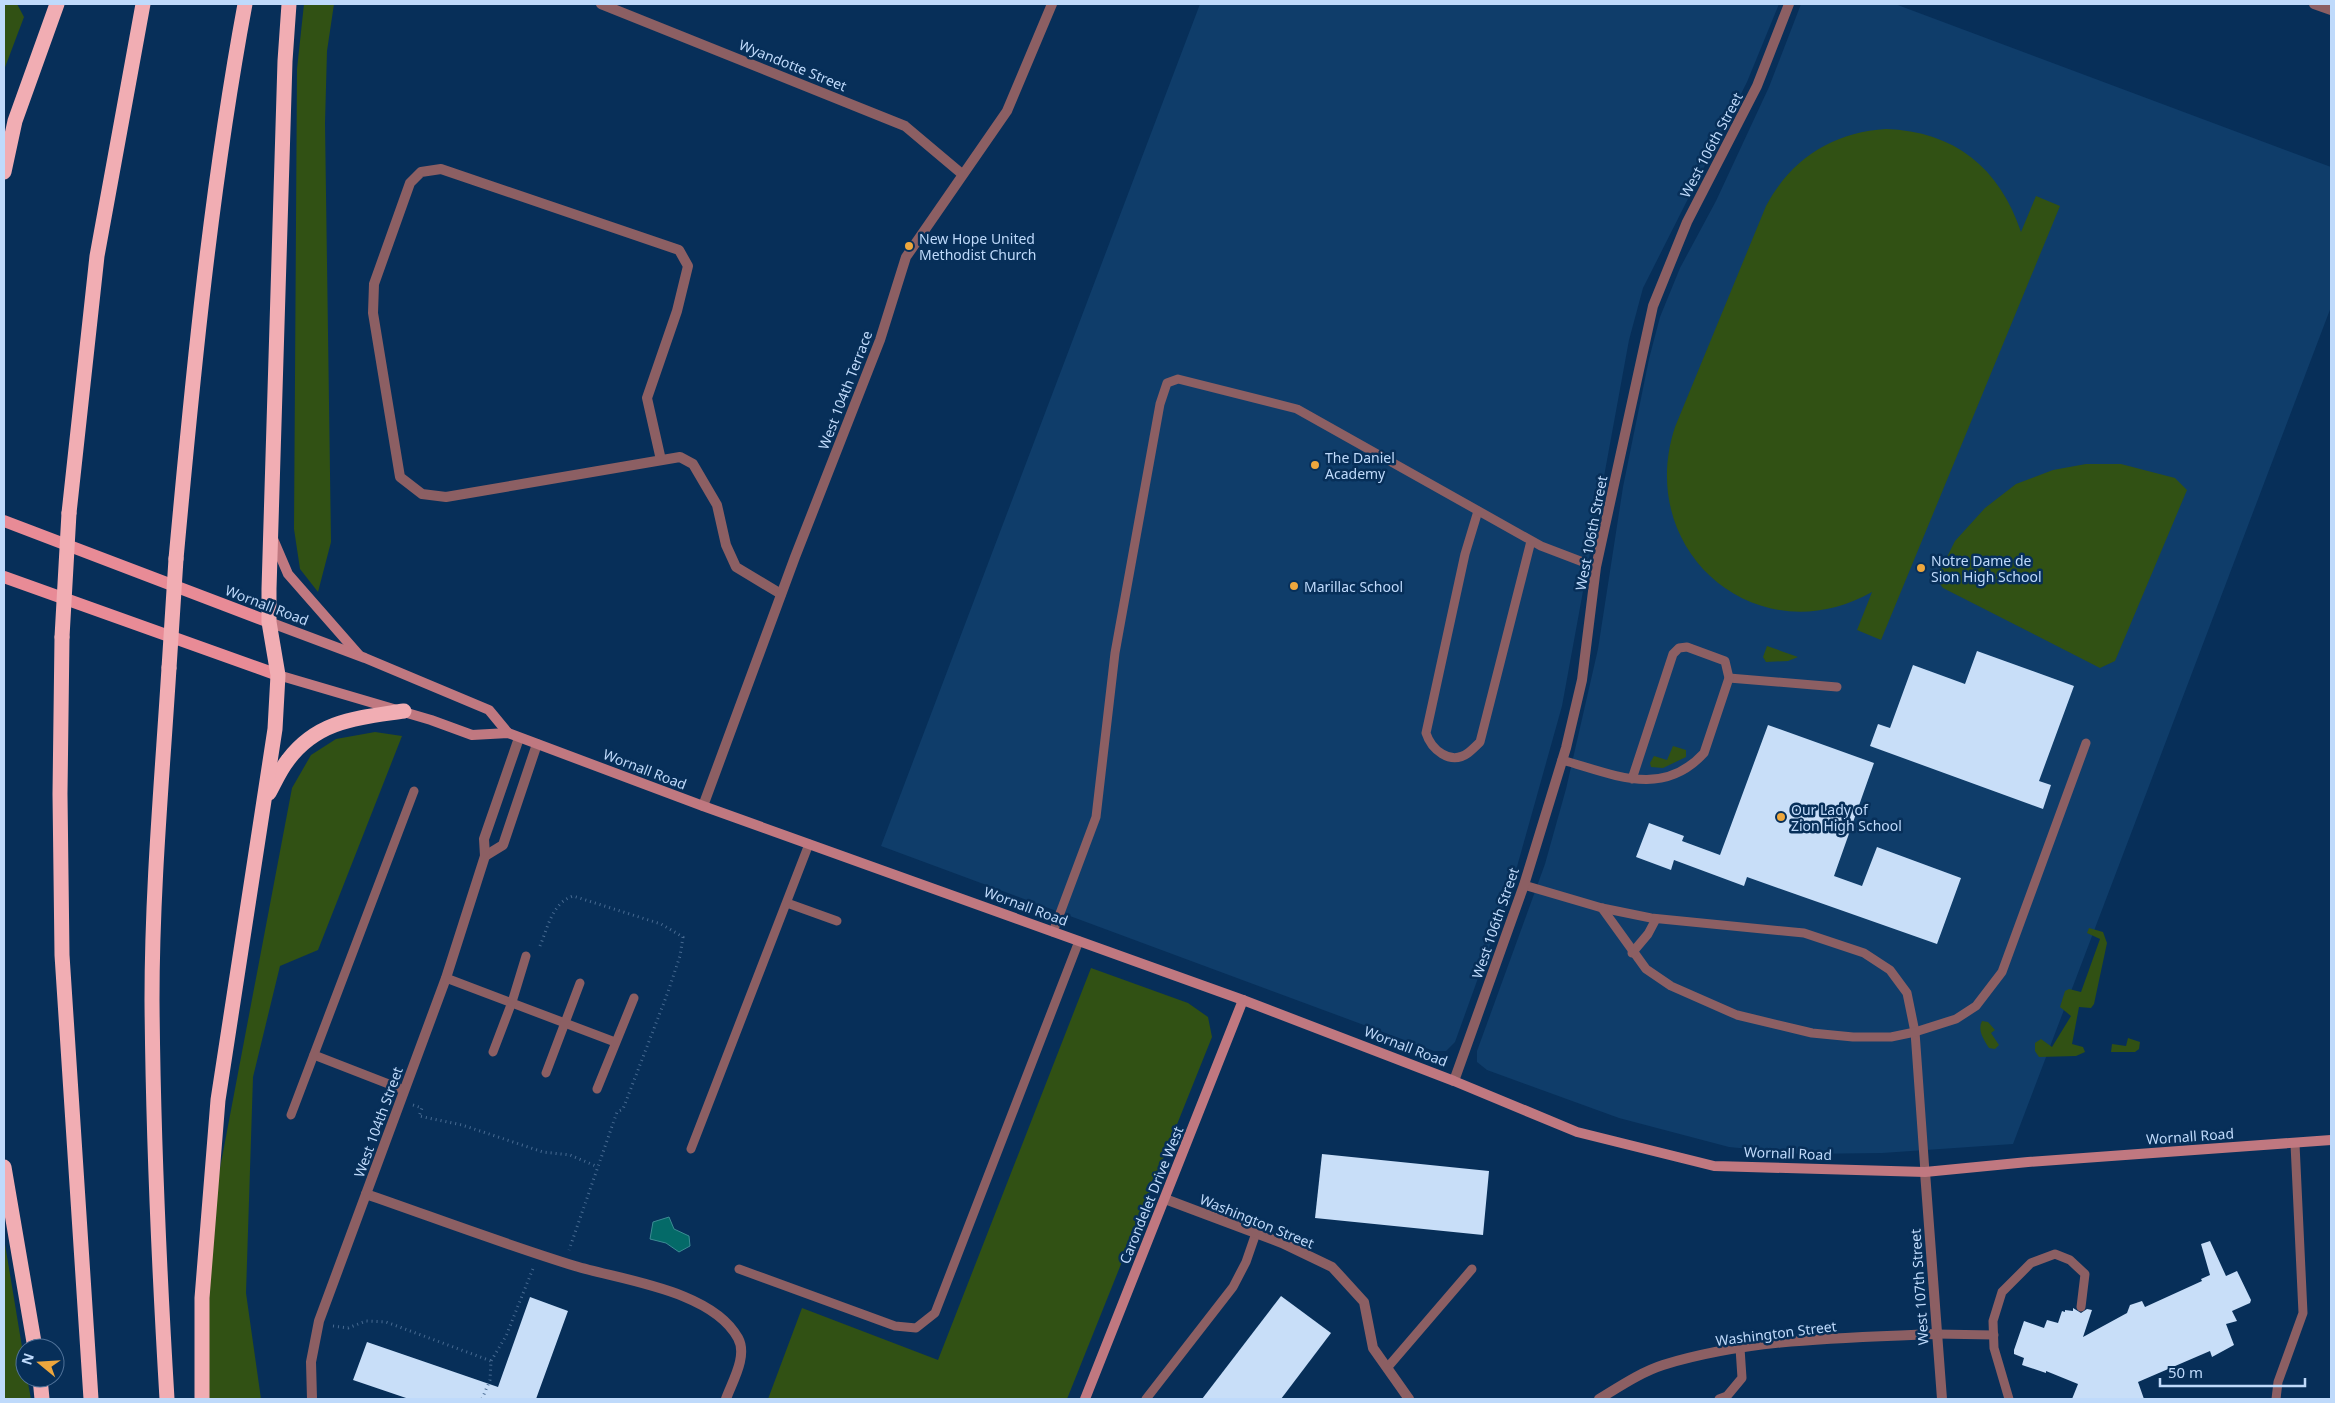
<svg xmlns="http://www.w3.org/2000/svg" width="2335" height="1403" font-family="'Noto Sans',sans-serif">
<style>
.built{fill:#0f3d6a}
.green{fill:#315114}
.water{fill:#046a68;stroke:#3c8c94}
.building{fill:#c8def8}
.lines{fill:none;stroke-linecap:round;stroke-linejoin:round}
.path{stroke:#486b92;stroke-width:3;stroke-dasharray:1 4;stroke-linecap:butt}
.lane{stroke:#8c5f63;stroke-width:9}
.street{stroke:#8c5f63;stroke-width:10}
.secondary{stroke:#c07880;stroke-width:10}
.primary{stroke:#e88b96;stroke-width:12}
.highway{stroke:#f1adb3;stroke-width:15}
.highway-bridge{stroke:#f1adb3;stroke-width:15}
.poi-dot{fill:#eea73d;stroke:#072f59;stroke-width:2}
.labels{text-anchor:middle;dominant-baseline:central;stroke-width:5;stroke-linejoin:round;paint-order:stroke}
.street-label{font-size:14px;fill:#bfdafb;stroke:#072f59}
.poi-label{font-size:14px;fill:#bfdafb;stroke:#072f59;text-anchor:start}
</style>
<rect width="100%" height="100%" fill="#072f59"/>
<g class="built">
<polygon points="1200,4 1779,4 1747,82 1643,288 1629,340 1562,706 1513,881 1455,1042 1446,1051 1434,1051 881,846"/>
<polygon points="1801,4 1895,4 2331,167 2331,307 2013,1144 1882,1153 1800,1154 1729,1147 1619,1118 1487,1070 1477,1062 1477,1051 1545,864 1566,789 1598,649 1623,487 1649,359 1660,317 1680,268 1716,201 1769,87"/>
</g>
<g class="green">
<polygon points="4,4 17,4 24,17 4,70"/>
<polygon points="304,4 334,4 327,51 325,123 331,542 318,592 300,569 294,529 297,69"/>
<path d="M1886,129c68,2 114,39 135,103l15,-36 24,10 -179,434 -24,-10 15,-38c-115,65 -238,-41 -197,-165l91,-221c25,-47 67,-74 120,-77z"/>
<polygon points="2086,464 2121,464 2144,470 2175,478 2187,490 2115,661 2100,668 1943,588 1936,579 1955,541 1985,508 2016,484 2053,470"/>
<polygon points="1767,646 1798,657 1788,661 1766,662 1763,657"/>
<polygon points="375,732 402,736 318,950 280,966 253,1077 246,1293 261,1399 201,1399 217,1184 292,788 311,755 336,739"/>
<polygon points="1673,746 1686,750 1686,757 1663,768 1651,767 1650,763 1654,756 1667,760"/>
<polygon points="2089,928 2103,932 2107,943 2094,1004 2091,1008 2079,1007 2072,1044 2083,1047 2085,1052 2076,1056 2039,1057 2035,1051 2035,1043 2041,1039 2052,1047 2071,1016 2060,1007 2065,991 2069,989 2081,992 2100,939 2087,933"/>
<polygon points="1091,968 1188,1003 1208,1017 1212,1037 1067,1399 768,1399 802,1308 938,1360"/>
<path d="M1982,1021l6,1 7,8 -4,3 8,12 -4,4 -6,-1c-5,-8 -12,-18 -7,-27z"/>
<polygon points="2128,1038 2140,1042 2139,1049 2135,1052 2111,1052 2112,1044 2126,1046"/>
<polygon points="4,1238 25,1365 25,1378 27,1378 31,1399 4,1399"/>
</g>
<polygon class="water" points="669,1217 674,1229 689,1236 690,1246 679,1252 666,1243 650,1239 653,1222"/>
<g class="building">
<polygon points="1977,651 2074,686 2039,781 2051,785 2043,809 1870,746 1878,724 1890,728 1913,665 1965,684"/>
<polygon points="1768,725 1874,763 1834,876 1862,886 1877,847 1961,878 1937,944 1747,877 1744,886 1674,860 1671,870 1636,857 1649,823 1684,836 1682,841 1720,855"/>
<polygon points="1322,1154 1489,1171 1483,1235 1315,1218"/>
<polygon points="2210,1241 2226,1276 2237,1271 2251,1300 2250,1303 2232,1311 2237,1321 2226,1324 2234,1345 2212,1357 2210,1351 2138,1382 2144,1399 2072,1399 2078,1384 2046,1371 2046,1373 2022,1365 2024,1358 2014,1354 2014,1350 2024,1321 2044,1328 2047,1320 2058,1323 2062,1311 2065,1312 2065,1310 2073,1311 2073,1308 2081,1313 2087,1309 2092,1310 2083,1337 2127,1313 2130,1305 2142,1301 2145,1307 2202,1281 2201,1279 2210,1275 2201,1244"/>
<polygon points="1281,1296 1331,1333 1281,1399 1202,1399"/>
<polygon points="530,1297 568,1311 536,1399 409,1399 353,1380 367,1342 498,1387"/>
</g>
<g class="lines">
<g class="path">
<path d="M540,946c8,-19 12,-43 33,-50l88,28 22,13 -3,19 -12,36 -45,117 -6,3 -48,138"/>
<polyline points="413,1105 422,1108 419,1116 462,1125 543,1152 570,1155 598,1167"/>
<polyline points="333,1326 348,1328 366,1321 386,1322 491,1361"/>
<polyline points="482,1399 490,1380 491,1361 506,1336 534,1266"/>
</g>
<g class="lane">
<path d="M1478,511l-13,43 -39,179c5,16 24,33 42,20 4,-3 8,-7 12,-11l51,-201"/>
<polyline points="1729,678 1837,687"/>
<path d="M1562,760c51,14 100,39 142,-7l25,-75 -4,-17 -38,-14 -8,1 -6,6 -41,125"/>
<polyline points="1524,885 1602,908 1651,918 1804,933 1864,953 1890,970 1907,993 1915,1032 1925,1172"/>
<polyline points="787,903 837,921"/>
<polyline points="1602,908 1646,969 1671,986 1737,1015 1812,1033 1853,1037 1891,1037 1915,1032 1956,1019 1976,1006 2002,972 2086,743"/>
<polyline points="1053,932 1096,817 1115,653 1160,404 1167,383 1178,379 1297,409 1541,546 1596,567"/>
<polyline points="1632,953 1648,934 1656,919"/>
<polyline points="446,978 615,1042"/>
<polyline points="493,1052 512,1002 526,956"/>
<polyline points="314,1055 404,1090"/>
<polyline points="546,1073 580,983"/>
<polyline points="597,1089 634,998"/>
<polyline points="291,1115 414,791"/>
<polyline points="691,1149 809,844"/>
<polyline points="739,1269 895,1326 916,1328 935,1313 1079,941"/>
<polyline points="1936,1334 1994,1335"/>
<polyline points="1387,1368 1472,1269"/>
<polyline points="1146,1399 1233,1287 1246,1262 1256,1233"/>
<polyline points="1719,1399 1727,1396 1742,1378 1740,1348"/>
<polyline points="2009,1399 1994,1348 1993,1321 2002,1292 2031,1263 2055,1254 2070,1260 2085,1274 2081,1307"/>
<polyline points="2276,1399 2278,1382 2303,1313 2295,1144"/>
</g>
<g class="street">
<polyline points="601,4 905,126 962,174"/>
<polyline points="2314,4 2331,10"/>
<polyline points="661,460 647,398 677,311 688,266 679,250 441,169 421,172 410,183 374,284 373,313 400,477 422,494 446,497 680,457 693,464 717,505 726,545 736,567 781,594"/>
<polyline points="703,806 795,557 880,340 906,257 1007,111 1052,4"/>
<polyline points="485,856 503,845 537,744"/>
<polyline points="1454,1081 1524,885 1566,748 1582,680 1596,567 1653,306 1687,222 1757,86 1789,4"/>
<polyline points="1925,1172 1942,1399"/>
<path d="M366,1194c69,24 138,50 209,72 46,14 137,24 163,72 10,18 -6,44 -12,61"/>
<polyline points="1165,1199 1282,1243 1332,1267 1364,1302 1373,1348 1409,1399"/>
<polyline points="312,1399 311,1362 319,1321 446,978 485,856 484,839 519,738"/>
<path d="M1599,1399c20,-12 42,-27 64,-34 88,-27 182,-27 273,-31"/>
</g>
<g class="secondary">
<polyline points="273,539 288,574 359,655"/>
<polyline points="269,622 365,658 489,710 508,733"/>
<polyline points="278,675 431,720 472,735 508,733 703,806 1243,1000 1454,1081 1577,1132 1714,1166 1925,1172 2028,1162 2331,1140"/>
<polyline points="1085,1399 1243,1000"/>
</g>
<g class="primary">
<polyline points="4,521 269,622"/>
<polyline points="4,577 278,675"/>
</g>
<g class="highway">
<polyline points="4,172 15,121 57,4"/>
<polyline points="69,513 97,256 143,4"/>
<path d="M176,559c17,-186 35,-372 69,-555"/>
<polyline points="62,637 60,794 62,955 91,1399"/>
<path d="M269,793c6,-11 11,-23 19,-33 30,-40 70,-42 116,-49"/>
<polyline points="4,1167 35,1348"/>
<polyline points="40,1378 42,1399"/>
<path d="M167,1399c-8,-133 -14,-266 -15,-399 0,-111 10,-221 17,-332"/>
<polyline points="202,1399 202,1298 218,1100 275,729 278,675 269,622 269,589 285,61 289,4"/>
</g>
<g class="highway-bridge">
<polyline points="62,637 69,513"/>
<polyline points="169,668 176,559"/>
</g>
</g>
<g class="poi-dot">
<circle cx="909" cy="246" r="5"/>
<circle cx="1315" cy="465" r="5"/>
<circle cx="1921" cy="568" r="5"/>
<circle cx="1294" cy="586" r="5"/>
<circle cx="1781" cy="817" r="5"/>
</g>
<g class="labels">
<g class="street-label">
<text transform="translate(793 65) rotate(22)">Wyandotte Street</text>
<text transform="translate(1711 145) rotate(-62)">West 106th Street</text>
<text transform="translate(845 390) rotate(-69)">West 104th Terrace</text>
<text transform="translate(1591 533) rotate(-79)">West 106th Street</text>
<text transform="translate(267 605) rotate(21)">Wornall Road</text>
<text transform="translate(645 769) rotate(21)">Wornall Road</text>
<text transform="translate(1026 906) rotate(20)">Wornall Road</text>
<text transform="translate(1495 923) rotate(-71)">West 106th Street</text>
<text transform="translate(1406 1046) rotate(21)">Wornall Road</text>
<text transform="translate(378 1122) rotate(-70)">West 104th Street</text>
<text transform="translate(2190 1136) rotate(-4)">Wornall Road</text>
<text transform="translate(1788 1153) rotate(2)">Wornall Road</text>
<text transform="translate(1151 1195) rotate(-68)">Carondelet Drive West</text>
<text transform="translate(1257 1221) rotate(22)">Washington Street</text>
<text transform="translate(1919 1287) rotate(-94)">West 107th Street</text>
<text transform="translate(1776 1333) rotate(-7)">Washington Street</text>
</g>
<g class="poi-label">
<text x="919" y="238">New Hope United<tspan x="919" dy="16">Methodist Church</tspan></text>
<text x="1325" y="457">The Daniel<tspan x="1325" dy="16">Academy</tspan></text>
<text x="1931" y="560">Notre Dame de<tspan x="1931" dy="16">Sion High School</tspan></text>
<text x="1304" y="586">Marillac School</text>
<text x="1791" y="809">Our Lady of<tspan x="1791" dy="16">Zion High School</tspan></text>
</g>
</g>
<rect width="2335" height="1403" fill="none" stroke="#bfdafb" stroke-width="10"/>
<g transform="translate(40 1363) rotate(288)"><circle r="24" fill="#072f59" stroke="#51739a"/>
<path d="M0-4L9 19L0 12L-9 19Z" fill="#eea73d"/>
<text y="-8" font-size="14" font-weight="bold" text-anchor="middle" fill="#bfdafb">N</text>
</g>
<path d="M2160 1378v8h145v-8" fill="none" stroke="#bfdafb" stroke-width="2.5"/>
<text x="2168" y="1378" font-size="15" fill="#bfdafb" stroke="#072f59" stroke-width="4" paint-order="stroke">50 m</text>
</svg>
